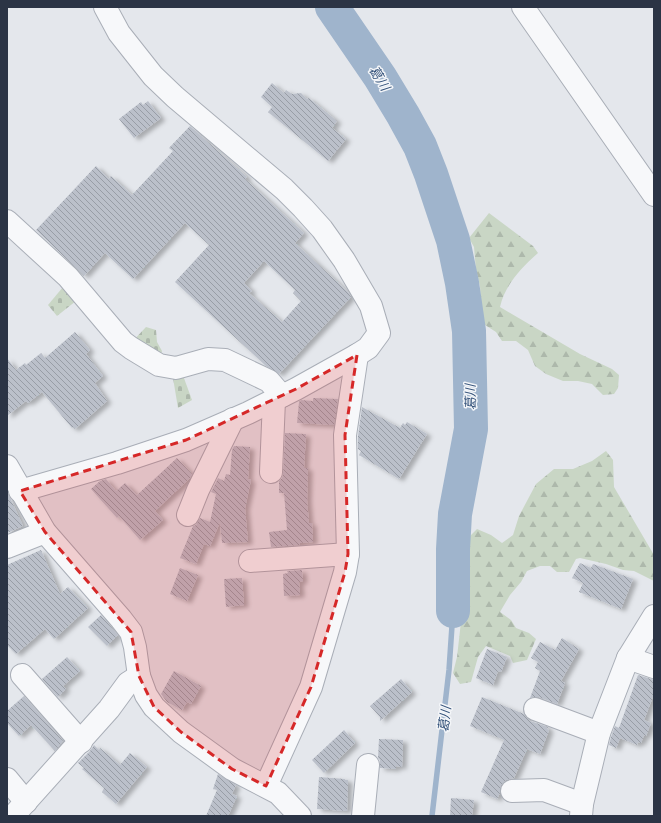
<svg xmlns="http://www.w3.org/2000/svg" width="661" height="823" font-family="'Golos Text','Noto Sans JP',sans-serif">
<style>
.forest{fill:url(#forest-firs)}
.cemetery{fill:url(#cemetery-stones)}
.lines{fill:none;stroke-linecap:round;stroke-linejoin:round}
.stream{stroke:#9fb4cc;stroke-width:5.5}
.river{stroke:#9fb4cc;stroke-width:34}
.building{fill:url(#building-back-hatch);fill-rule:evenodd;filter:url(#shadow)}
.minor-casing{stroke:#a9aeb7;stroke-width:24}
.minor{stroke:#f7f8fa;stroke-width:22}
.marked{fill:#d62828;fill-opacity:0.2;stroke:#d62828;stroke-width:3;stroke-dasharray:8 5;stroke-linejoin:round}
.labels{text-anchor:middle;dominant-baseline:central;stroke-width:3;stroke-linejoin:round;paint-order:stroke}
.water-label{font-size:13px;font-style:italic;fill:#34527a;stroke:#f4f6f9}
</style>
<defs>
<pattern id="forest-firs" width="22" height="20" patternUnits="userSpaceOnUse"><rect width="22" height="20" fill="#c9d6c5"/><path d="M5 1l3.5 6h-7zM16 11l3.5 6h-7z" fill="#adb8ab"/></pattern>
<pattern id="cemetery-stones" width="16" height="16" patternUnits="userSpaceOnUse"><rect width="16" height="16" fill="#c9d6c5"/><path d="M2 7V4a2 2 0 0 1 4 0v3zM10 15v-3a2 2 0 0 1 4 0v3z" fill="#adb8ab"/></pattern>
<pattern id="building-back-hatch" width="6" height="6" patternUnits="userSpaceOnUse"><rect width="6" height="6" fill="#bbc0ca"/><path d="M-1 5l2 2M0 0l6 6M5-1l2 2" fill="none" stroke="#989da6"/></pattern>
<filter id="shadow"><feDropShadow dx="4.5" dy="2.5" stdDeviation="2" flood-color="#0004"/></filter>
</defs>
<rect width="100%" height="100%" fill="#e4e7ec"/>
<g class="forest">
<path d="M489,213l44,33 5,7c-17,15 -33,32 -38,54l80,47 32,15 7,6 -1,13 -4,6 -11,1 -11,-11 -14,-3h-15l-17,-7 -11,-8 -7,-16 -12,-9h-14l-6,-9 -14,-9 -2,-37 -4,-16 -2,-23 -5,-9z"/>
<polygon points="606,451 613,460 614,487 654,555 654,581 634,571 623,570 606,564 580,558 576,559 569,572 557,572 550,566 540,566 527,571 521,582 510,595 500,612 511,620 516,628 529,633 536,639 527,660 513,663 510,656 486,646 478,657 471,682 460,684 453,673 457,657 462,613 462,601 468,583 465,551 470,536 477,529 491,535 502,543 513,535 519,516 536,484 554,469 573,469 592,461"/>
</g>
<g class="cemetery">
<polygon points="68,281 81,297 57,316 48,305"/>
<polygon points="146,327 156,330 157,342 162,351 161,355 131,343"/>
<polygon points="181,370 192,400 178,408 172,372"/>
</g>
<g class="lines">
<polyline class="stream" points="432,816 449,670 453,611"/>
<polyline class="river" points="332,7 380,77 403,115 420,146 431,174 453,240 462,283 469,331 471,429 455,514 453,549 453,611"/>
</g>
<g class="building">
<polygon points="272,83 284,93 286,90 292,94 301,93 307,99 309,98 337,121 332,128 346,139 328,161 268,112 272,107 261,97"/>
<polygon points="148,101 161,118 134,138 119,119 141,102 143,105"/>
<path d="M190,126l57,51 -2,2 59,54 -9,10 53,49 3,5 -72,77 -13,-8 -91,-84 34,-37 -24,-22 -52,56 -28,-26 -21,23 -8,-8 -40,-38 60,-64 13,13 2,-3 21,19 41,-44 -4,-3zM264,261l31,29 -2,3 8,8 -19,21 -33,-29 3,-2 -8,-8z"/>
<polygon points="75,332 90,350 86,354 103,376 95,383 107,401 75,429 73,427 72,428 42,392 28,403 26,401 7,416 7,358 16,370 25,363 26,365 41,353 45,358"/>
<polygon points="313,398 338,399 334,425 297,423 299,402 301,400 313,401"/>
<polygon points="362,407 400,428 403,423 405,425 407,422 427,434 399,479 359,455 361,451 358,449 358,436"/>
<polygon points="285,433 306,434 304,468 308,468 307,500 309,523 312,523 313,542 300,543 300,545 271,547 269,532 287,530 284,493 279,493 279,481 282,478 283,473"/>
<polygon points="234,446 250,447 248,479 251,480 245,508 248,542 222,543 220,522 210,546 204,544 196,564 180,558 193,526 196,525 200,518 210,522 216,494 211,492 218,478 224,481 226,474 230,475 232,450"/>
<polygon points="177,458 192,474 190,478 155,511 163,520 140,540 119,516 117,518 91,489 100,481 106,479 116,491 125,483 137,495"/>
<polygon points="7,491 23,526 7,533"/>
<polygon points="41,550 60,594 68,587 88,608 54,639 45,629 16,654 7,645 7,565"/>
<polygon points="580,563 591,568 593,564 633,579 621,609 579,592 583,583 572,578"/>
<polygon points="180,568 198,575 187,601 170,594"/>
<polygon points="302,570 303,581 299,582 300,595 284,596 283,574 288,573 287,571"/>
<polygon points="242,578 244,605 226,607 224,579"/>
<polygon points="101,615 118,635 107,646 88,627"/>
<polygon points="562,638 579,649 561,681 565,683 557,704 539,697 533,697 530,698 540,671 535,668 538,662 531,658 540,642 555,650"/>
<polygon points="487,649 507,657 501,672 498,671 493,685 476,678"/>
<polygon points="67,657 80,671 63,686 66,689 58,697 42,679"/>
<polygon points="174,671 201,686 191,704 187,702 182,710 167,702 161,694"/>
<polygon points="638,675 654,680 654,694 644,720 651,723 646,736 644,735 641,743 638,742 637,745 620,738 616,748 609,745 611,737 615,726 619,728"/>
<polygon points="401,679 412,692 380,721 380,717 370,706"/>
<polygon points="24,696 63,741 55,751 31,725 19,736 7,723 7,711"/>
<polygon points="482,697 524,714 526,717 530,721 548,727 547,729 549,730 540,754 527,749 514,778 506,780 501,785 500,793 497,799 481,792 504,740 470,726"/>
<polygon points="344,730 355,743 324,773 312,760"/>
<polygon points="379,739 403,740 402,767 396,766 396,769 380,768 380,760 378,758"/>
<polygon points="94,745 99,750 100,748 120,765 130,753 147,767 116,804 102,792 104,788 82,769 84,768 78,763 90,751"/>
<polygon points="218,774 236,785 232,794 237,796 228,816 206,816 217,790 213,789"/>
<polygon points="319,777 345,779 345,780 348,780 347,811 317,809"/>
<polygon points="451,798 474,800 472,816 450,816"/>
</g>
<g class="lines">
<g class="minor-casing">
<g id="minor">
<polyline points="523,7 654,195"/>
<polyline points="7,221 68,277 123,342 131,348 159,365 176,368 208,359 225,360 269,381 282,396"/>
<polyline points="7,466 45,532 121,619 131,632 135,647 139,676 146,695 154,707 181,732 232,769 278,793 300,816"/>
<polyline points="271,472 274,400"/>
<polyline points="20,491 117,463 186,440 248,413 296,389 357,355 368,348 379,333 371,306 344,260 322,229 303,208 284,189 175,97 153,76 119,33 105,7"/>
<polyline points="188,515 198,490 233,419"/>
<polyline points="7,547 45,532"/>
<polyline points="250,561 348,554"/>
<polyline points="628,658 654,667"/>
<polyline points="22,675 81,742"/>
<polyline points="535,709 599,733"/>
<polyline points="7,779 26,802"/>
<polyline points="266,786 311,687 345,572 348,554 345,435 357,355"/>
<polyline points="512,791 544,790 582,804"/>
<polyline points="13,816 109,709 128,683 139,676"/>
<polyline points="363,816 368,765"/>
<polyline points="581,816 582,804 599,733 628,658 654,616"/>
</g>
</g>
<use href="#minor" class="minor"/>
</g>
<path class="marked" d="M357,355l-12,80 3,119 -3,18 -34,115 -45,99 -34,-17 -51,-37 -27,-25 -15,-31 -8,-44 -86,-100 -25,-41 166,-51 110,-51z"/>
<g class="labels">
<g class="water-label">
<text transform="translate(380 78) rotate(58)">葛川</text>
<text transform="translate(470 397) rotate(-91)">葛川</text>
<text transform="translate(444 719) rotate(-83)">葛川</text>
</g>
</g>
<rect width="661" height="823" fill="none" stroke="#2b3445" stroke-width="16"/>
</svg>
